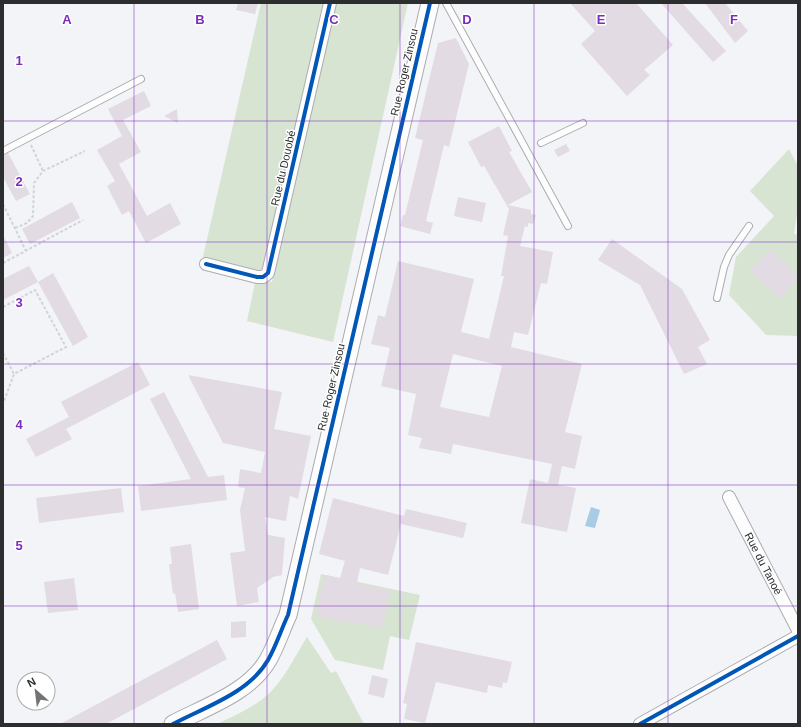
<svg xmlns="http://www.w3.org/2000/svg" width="801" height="727" font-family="Arial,sans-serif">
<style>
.green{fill:#d8e4d2}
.water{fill:#a9cbe5}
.building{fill:#e2dbe3;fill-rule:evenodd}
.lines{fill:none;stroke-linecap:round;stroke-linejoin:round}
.lane-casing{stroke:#abacaf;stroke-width:8}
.street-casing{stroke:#abacaf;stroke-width:14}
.secondary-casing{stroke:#abacaf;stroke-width:19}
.path{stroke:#d2d3d4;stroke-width:2;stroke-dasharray:3 2;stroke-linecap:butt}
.lane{stroke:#fdfdfe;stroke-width:6}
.street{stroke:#fdfdfe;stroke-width:12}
.secondary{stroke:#fdfdfe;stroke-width:17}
.cycleway-casing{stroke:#fff;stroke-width:6}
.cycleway{stroke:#0057b8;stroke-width:4}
.grid{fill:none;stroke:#7b2cbf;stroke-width:1;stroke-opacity:0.55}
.labels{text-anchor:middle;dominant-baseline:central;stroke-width:3;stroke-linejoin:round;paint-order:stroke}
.street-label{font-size:11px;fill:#2b2d2f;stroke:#fff}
.grid-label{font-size:13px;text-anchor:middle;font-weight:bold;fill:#7b2cbf;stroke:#fff;stroke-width:3;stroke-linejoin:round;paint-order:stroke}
</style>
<rect width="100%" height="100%" fill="#f2f4f8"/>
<g class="green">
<polygon points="261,3 323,3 262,274 202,261"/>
<polygon points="334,3 408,3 333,342 247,321 256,278 272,282"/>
<polygon points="789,149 798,166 798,209 794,233 798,236 798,336 766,335 729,295 736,257 774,216 750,191"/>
<polygon points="321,574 420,595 409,640 390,636 383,670 335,660 311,619"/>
<path d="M307,637l24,36 5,-2 28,53h-147c16,-8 33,-15 47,-26 19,-16 30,-40 43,-61z"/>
</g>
<polygon class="water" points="591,507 600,510 595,528 585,526"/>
<g class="building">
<polygon points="238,3 258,3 255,14 236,10"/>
<polygon points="570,3 636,3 673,45 644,70 650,75 627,96 581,44 595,31"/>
<polygon points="661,3 682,3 726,51 713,62"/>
<polygon points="705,3 725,3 748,31 735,43"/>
<polygon points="456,38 469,64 449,147 444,145 426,221 433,223 430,234 400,226 403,215 405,215 423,140 415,138 438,43"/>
<polygon points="144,91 151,106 123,120 141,152 119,164 147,216 170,203 181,224 146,243 129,211 122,215 107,186 115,181 97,150 122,136 108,109"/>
<polygon points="177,109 178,123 164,116"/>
<path d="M499,126l13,25 -3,1 23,40 -24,13 23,5v4l5,1 -3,9 -5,-1v4l-3,-1 -5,20 33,6 -6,32 -6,-1 -13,52 -14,-3 -3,15 71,17 -17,68 17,4 -7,33 -13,-3 -4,19 18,3 -9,44 -46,-9 9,-44 18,4 4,-19 -99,-20 -2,10 -32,-6 3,-10 -14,-3 8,-41 -35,-8 9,-38 -19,-4 7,-29 7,2 13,-56 76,18 -13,53 28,7 15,-63h-3l7,-40 -5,-1 6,-26 -25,-43 -3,1 -13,-25zM453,354l49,12 -13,51 -49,-10z"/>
<polygon points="566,144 570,151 558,157 554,150"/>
<polygon points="8,153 30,194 16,201 3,177 3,155"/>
<polygon points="458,197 486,203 482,222 454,216"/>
<polygon points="72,202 80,218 30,244 22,229"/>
<polygon points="3,235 12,253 3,258"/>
<polygon points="612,239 682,289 710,340 698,347 707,364 684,374 640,285 598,260"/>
<polygon points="770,249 798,275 798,279 780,298 750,270"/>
<polygon points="29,266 38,282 3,300 3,279"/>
<polygon points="53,273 88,337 73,346 38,282"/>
<polygon points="138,362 150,385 66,429 72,439 36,457 26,439 69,417 61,402"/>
<polygon points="188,375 282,392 274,429 311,436 298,499 290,496 286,521 265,517 268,535 285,538 282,575 273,577 257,588 259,602 237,606 230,553 245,551 240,510 245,488 238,487 240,469 261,473 265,452 223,443"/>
<polygon points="164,392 208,477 224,475 227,500 141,511 138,486 191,479 150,399"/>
<polygon points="121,488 124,512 39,523 36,498"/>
<polygon points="333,498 404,516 406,509 467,523 463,538 401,524 388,575 360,568 357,583 390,591 382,628 349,621 348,623 316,616 325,575 340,578 345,561 319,554"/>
<polygon points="191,544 199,609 178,612 175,593 173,594 169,564 172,564 170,547"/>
<polygon points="74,578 78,610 48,613 44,582"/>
<polygon points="246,621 246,637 231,638 231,622"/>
<polygon points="217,640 227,659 106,724 60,724"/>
<polygon points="416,642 512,662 507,683 503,682 502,688 488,685 487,693 436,682 425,723 404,719 407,704 403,703"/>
<polygon points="372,675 388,679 384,698 368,694"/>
</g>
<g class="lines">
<g class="lane-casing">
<g id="lane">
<polyline points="446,3 568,226"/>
<polyline points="541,143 583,123"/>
<polyline points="3,151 141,79"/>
<polyline points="717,298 724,267 729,255 749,226"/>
</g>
</g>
<g class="street-casing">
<g id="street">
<polyline points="206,264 257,277 263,277 268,273 330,3"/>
<path id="s1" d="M729,497l69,133"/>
<polyline points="640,724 798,636"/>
</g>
</g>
<g class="secondary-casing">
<path id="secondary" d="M173,724c32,-17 76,-31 95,-64 8,-14 13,-30 20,-45l142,-612"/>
</g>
<g class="path">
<polyline points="31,145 43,171"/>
<polyline points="3,204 26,251"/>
<polyline points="15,228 27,223 33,216 34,183 43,171 85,151"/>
<polyline points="3,263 83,220"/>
<polyline points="3,307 35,290 66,347 14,374 3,404"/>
<polyline points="3,353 14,374"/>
</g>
<use href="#lane" class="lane"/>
<use href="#street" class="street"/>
<use href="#secondary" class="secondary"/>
<g class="cycleway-casing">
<g id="cycleway">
<polyline points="206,264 257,277 263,277 268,273 330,3"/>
<path d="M173,724c32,-17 76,-31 95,-64 8,-14 13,-30 20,-45l142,-612"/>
<polyline points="640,724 798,636"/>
</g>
</g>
<use href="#cycleway" class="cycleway"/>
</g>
<path class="grid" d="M134,3v721M267,3v721M400,3v721M534,3v721M668,3v721M3,121h795M3,242h795M3,364h795M3,485h795M3,606h795"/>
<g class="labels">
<g class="street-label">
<text transform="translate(404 72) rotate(-77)">Rue Roger Zinsou</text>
<text transform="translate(283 168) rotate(-77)">Rue du Douobé</text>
<text transform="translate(331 387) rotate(-77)">Rue Roger Zinsou</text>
<text stroke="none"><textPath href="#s1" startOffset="75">Rue du Tanoé</textPath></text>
</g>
</g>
<g class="grid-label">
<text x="67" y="24">A</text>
<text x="200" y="24">B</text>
<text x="334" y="24">C</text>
<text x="467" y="24">D</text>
<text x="601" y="24">E</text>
<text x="734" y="24">F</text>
<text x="19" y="65">1</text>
<text x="19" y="186">2</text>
<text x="19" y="307">3</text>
<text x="19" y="429">4</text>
<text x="19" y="550">5</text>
</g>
<rect width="801" height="727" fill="none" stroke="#2b2d2f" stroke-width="8"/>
<g transform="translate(36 691) rotate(332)"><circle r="19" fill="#ffffff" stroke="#aaabac"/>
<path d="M0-3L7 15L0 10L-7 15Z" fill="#717375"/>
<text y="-6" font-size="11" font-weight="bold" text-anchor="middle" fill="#2b2d2f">N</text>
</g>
</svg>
